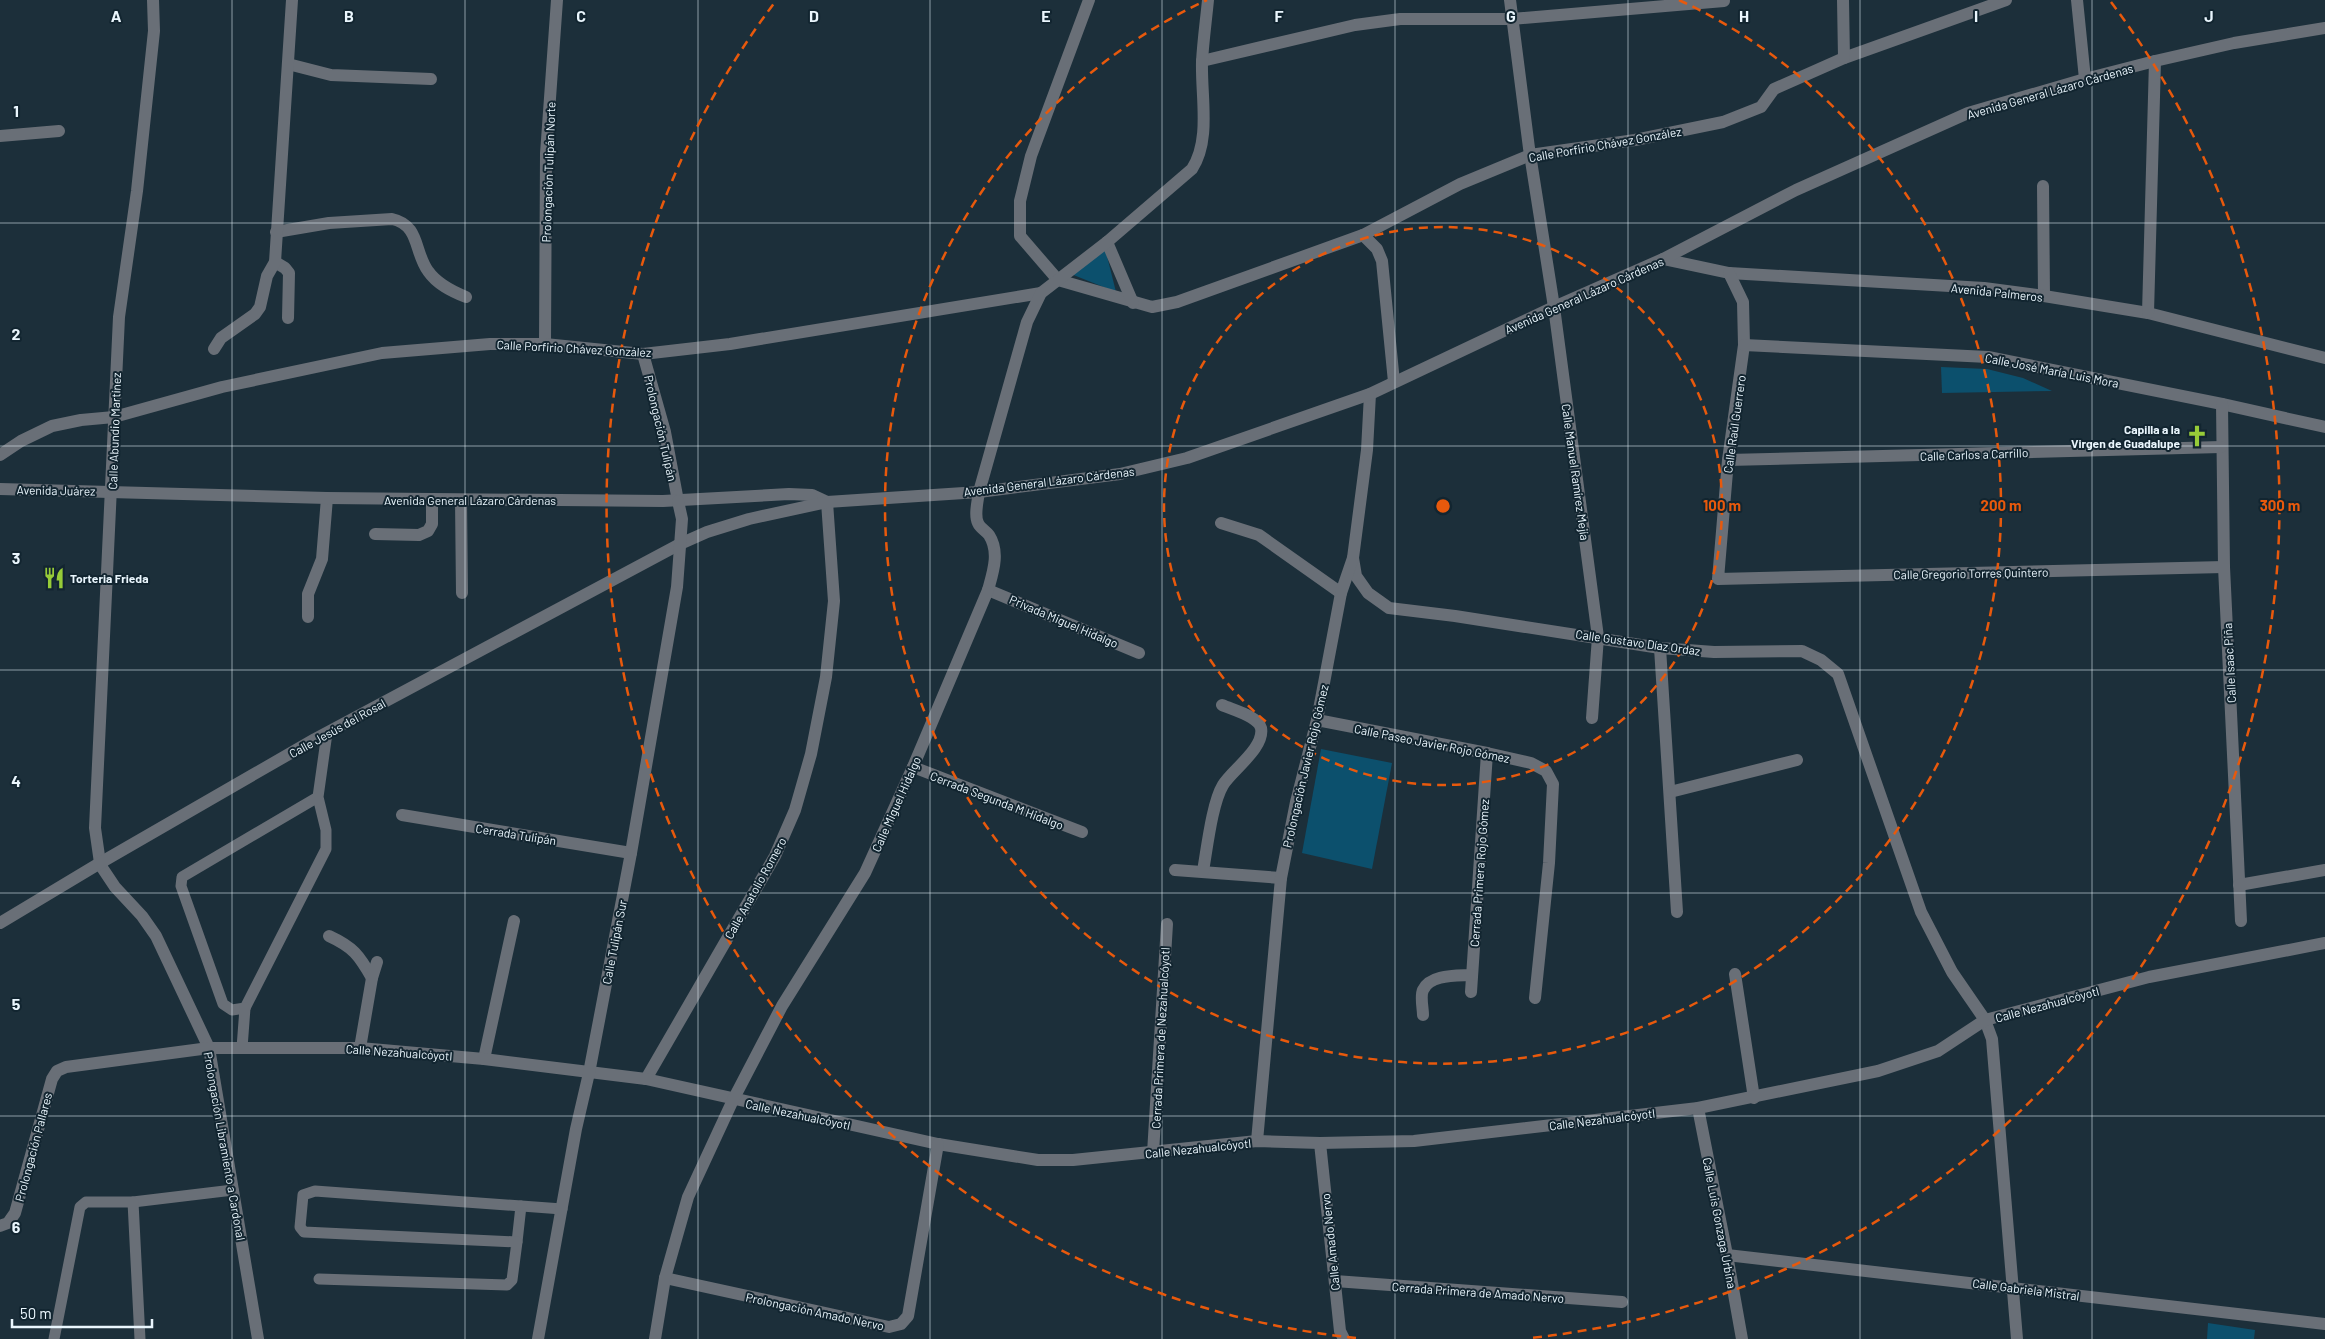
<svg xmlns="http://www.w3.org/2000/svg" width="2325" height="1339" font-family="Barlow,sans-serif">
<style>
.green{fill:#0c506d}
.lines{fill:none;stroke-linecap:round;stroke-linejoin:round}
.service{stroke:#696f77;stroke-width:11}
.minor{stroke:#696f77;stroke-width:12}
.tertiary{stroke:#696f77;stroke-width:12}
.grid{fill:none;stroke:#eaf6fd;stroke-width:1;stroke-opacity:0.55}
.ring{fill:none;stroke:#e8590c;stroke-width:2.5;stroke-dasharray:9 6}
.labels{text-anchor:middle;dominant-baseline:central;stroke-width:4;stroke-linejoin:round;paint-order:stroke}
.street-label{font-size:12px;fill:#eaf6fd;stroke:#122530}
.poi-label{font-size:12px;font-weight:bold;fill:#eaf6fd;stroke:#122530;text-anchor:end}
.grid-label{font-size:16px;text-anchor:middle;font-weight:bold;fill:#eaf6fd;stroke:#122530;stroke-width:4;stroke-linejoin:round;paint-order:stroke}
.centre{fill:#e8590c;stroke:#122530;stroke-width:2.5}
.ring-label{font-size:15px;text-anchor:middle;font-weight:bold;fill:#e8590c;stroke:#122530;stroke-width:4;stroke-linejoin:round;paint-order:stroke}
</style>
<rect width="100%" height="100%" fill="#1c2f3a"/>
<g class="green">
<polygon points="1105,248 1116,292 1071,274"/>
<polygon points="1941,367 1987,369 2023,378 2052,391 1942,393"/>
<polygon points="1321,749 1392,763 1372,869 1302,853"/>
<polygon points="2208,1323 2255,1330 2254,1339 2207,1339"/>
</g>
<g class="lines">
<g class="service">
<polyline points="318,797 182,877 181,886 223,1004 232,1010 245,1008 326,849 326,830 318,797 327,733"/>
<polyline points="242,1048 245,1008"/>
<polyline points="133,1202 233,1190"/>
<polyline points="517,1242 521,1206"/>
<polyline points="319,1279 507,1285 512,1280 517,1242 304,1232 300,1227 303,1195 315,1191 562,1209"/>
<polyline points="54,1339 80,1207 86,1202 133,1202 140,1339"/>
</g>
<g class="minor">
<polyline points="153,0 154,31 137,191 119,317 95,828 100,863 103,869 115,887 142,916 156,936 209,1048 258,1339"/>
<polyline points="1089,0 1031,156 1020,201 1020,236 1058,280 1152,307 1177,302 1363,235 1460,184 1530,155 1635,140 1723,122 1761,107 1774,89 1844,58 2006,0"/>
<polyline points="1510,0 1529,148 1554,307 1598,637 1592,718"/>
<polyline points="1843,0 1844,58"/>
<polyline points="2077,0 2085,79"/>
<polyline points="1202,61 1355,25 1400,19 1512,19 1724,1"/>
<polyline points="288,64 331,75 431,79"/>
<polyline points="0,136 59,131"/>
<polyline points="2043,186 2044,296"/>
<path d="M276,232l53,-9 63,-4c28,6 22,33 36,52 9,13 23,20 38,26"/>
<polyline points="1363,235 1377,249 1382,261 1394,382"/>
<polyline points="1107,242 1133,303"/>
<polyline points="1663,259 1729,273 1984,288 2044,296 2148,313 2325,358"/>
<polyline points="275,262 285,268 289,273 288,318"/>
<polyline points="1729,273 1743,302 1744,345 1728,460 1718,579 2224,567"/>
<polyline points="2148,313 2155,61"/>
<polyline points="545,344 546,154 557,0"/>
<polyline points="1744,345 1988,357 2222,404 2325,427"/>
<polyline points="214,349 221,338 255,314 260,307 267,276 275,262 292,0"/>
<polyline points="643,354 665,432 678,501"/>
<polyline points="2222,404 2224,567 2241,921"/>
<polyline points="0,455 21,441 52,426 81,420 114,417 222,387 382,353 490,344 545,344 643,354 730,344 1041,293"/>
<polyline points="1728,460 2221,447"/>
<polyline points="461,500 462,593"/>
<polyline points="1221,523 1259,535 1341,593"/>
<polyline points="375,534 419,535 428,531 432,524 432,500"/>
<polyline points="1353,558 1356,576 1368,593 1389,608 1455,616 1660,648 1714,652 1802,651 1821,660 1838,674 1921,912 1952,972 1985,1020 1992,1039 2017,1339"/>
<polyline points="988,590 1139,653"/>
<polyline points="308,617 308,594 322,559 327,498"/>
<polyline points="1660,648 1677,912"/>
<polyline points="1317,720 1487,753 1531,763 1546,771 1553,784 1549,863 1535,998"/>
<polyline points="913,767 1082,832"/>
<polyline points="1670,792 1797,760"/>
<polyline points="402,815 631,853"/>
<polyline points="1175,870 1281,878"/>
<path d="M1203,871c4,-22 9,-68 20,-86 9,-15 42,-37 38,-57 -3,-12 -28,-18 -39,-23"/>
<polyline points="2239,885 2325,870"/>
<path d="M329,936c24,11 30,19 43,42"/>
<polyline points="1735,974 1754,1098"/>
<polyline points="1471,992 1487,753"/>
<path d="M1423,1015c0,-7 -3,-19 0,-25 7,-16 34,-14 49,-15"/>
<polyline points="360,1048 372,978 377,962"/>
<polyline points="484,1059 514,921"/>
<polyline points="646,1079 775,856 795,810 811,754 826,677 834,601 827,502"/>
<polyline points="1698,1108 1727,1255 1742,1339"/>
<polyline points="1257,1141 1281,878 1296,802 1317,720 1341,593 1353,558 1367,450 1370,394"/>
<polyline points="1320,1143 1340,1331 1344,1339"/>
<polyline points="1153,1153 1167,924"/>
<polyline points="0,1226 8,1223 15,1213 52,1079 57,1071 66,1067 209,1048 360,1048 484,1059 646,1079 938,1144 1038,1160 1073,1160 1257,1141 1320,1143 1414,1141 1698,1108 1878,1071 1938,1051 1985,1020 2149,977 2325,943"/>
<polyline points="1727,1255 2325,1324"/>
<polyline points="665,1278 889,1327 901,1324 908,1316 938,1144"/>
<polyline points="1335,1281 1622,1302"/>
<path d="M655,1339l10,-61 23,-81 45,-97 49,-94 83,-133 48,-106 75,-177c5,-18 12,-38 1,-55 -3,-4 -9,-7 -11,-12 -4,-8 0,-23 1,-31l48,-170 14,-29 66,-51 85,-73c19,-29 9,-72 10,-107 1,-20 4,-41 6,-62"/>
</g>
<g class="tertiary">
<polyline points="0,489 327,498 663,501 789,494 812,495 827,502"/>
<polyline points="0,923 100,863 315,739 680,544 707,532 749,519 827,502 979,492 1120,474 1187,458 1370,394 1554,307 1663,259 1796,190 1968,113 2085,79 2155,61 2234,43 2325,28"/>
<polyline points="538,1339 576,1129 589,1073 631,853 677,587 682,519 678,501"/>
</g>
</g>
<path class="grid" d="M232,0v1339M465,0v1339M698,0v1339M930,0v1339M1162,0v1339M1395,0v1339M1628,0v1339M1860,0v1339M2092,0v1339M0,223h2325M0,446h2325M0,670h2325M0,893h2325M0,1116h2325"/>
<g class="ring">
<circle cx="1443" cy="506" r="279"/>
<path d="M1679 0A558 558 0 1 1 1207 0"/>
<path d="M1356 1338A837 837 0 0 1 775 2M2111 2A837 837 0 0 1 1530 1338"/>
</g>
<defs>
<g id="church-bare" transform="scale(1.725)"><path d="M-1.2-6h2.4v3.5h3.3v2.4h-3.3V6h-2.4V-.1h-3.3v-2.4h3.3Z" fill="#97cc38" stroke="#122530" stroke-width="2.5" paint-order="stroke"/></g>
<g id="restaurant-bare" transform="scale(1.725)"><path d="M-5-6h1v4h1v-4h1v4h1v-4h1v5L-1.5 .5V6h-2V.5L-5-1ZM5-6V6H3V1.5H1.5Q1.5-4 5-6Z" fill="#97cc38" stroke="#122530" stroke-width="2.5" paint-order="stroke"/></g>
</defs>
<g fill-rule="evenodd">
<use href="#church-bare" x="2197" y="436"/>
<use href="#restaurant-bare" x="54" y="578"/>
</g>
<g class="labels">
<g class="street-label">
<text transform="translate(2050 91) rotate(-16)">Avenida General Lázaro Cárdenas</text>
<text transform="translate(1605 144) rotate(-10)">Calle Porfirio Chávez González</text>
<text transform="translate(548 172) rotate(-88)">Prolongación Tulipán Norte</text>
<text transform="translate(1997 292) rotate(6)">Avenida Palmeros</text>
<text transform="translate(1584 295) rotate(-24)">Avenida General Lázaro Cárdenas</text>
<text transform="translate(574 348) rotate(3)">Calle Porfirio Chávez González</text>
<text transform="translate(2052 370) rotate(11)">Calle José María Luis Mora</text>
<text transform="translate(1734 424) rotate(-82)">Calle Raúl Guerrero</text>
<text transform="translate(661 428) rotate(77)">Prolongación Tulipán</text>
<text transform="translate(114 431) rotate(-88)">Calle Abundio Martínez</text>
<text transform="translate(1974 454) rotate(-2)">Calle Carlos a Carrillo</text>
<text transform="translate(1576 472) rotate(82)">Calle Manuel Ramírez Mejía</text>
<text transform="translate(1049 481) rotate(-7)">Avenida General Lázaro Cárdenas</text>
<text transform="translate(56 490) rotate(1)">Avenida Juárez</text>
<text x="470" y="500">Avenida General Lázaro Cárdenas</text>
<text transform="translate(1971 573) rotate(-1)">Calle Gregorio Torres Quintero</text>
<text transform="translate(1064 621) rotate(23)">Privada Miguel Hidalgo</text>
<text transform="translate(1638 642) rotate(8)">Calle Gustavo Díaz Ordaz</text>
<text transform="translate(2229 663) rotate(-93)">Calle Isaac Piña</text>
<text transform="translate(337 728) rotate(-29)">Calle Jesús del Rosal</text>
<text transform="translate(1432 743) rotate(11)">Calle Paseo Javier Rojo Gómez</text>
<text transform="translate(1305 766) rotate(-77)">Prolongación Javier Rojo Gómez</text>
<text transform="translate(997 800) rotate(21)">Cerrada Segunda M Hidalgo</text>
<text transform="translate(896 804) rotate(-66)">Calle Miguel Hidalgo</text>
<text transform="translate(516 834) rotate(9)">Cerrada Tulipán</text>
<text transform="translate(1479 873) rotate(-86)">Cerrada Primera Rojo Gómez</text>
<text transform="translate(755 888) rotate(-61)">Calle Anatolio Romero</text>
<text transform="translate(614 942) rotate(-79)">Calle Tulipán Sur</text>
<text transform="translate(2047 1004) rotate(-15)">Calle Nezahualcóyotl</text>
<text transform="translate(1160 1038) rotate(-87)">Cerrada Primera de Nezahualcóyotl</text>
<text transform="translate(399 1052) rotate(4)">Calle Nezahualcóyotl</text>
<text transform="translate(798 1114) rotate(12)">Calle Nezahualcóyotl</text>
<text transform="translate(1602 1119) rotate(-7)">Calle Nezahualcóyotl</text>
<text transform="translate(225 1146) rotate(80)">Prolongación Libramiento a Cardonal</text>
<text transform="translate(33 1147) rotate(-75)">Prolongación Pallares</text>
<text transform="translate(1198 1148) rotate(-6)">Calle Nezahualcóyotl</text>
<text transform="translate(1720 1223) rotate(79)">Calle Luis Gonzaga Urbina</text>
<text transform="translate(1330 1242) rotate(-96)">Calle Amado Nervo</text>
<text transform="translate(2026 1289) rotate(7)">Calle Gabriela Mistral</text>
<text transform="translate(1478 1292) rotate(4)">Cerrada Primera de Amado Nervo</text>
<text transform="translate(815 1311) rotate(12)">Prolongación Amado Nervo</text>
</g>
<g class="poi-label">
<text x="2180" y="429">Capilla a la<tspan x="2180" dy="14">Virgen de Guadalupe</tspan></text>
<text x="70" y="578" text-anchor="start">Torteria Frieda</text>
</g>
</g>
<g class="grid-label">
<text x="116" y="22">A</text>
<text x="349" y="22">B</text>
<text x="581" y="22">C</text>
<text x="814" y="22">D</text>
<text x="1046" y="22">E</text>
<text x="1279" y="22">F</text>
<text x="1511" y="22">G</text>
<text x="1744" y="22">H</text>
<text x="1976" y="22">I</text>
<text x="2209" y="22">J</text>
<text x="16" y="117">1</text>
<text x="16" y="340">2</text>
<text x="16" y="564">3</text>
<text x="16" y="787">4</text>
<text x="16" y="1010">5</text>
<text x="16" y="1233">6</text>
</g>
<circle cx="1443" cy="506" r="8" class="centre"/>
<g class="ring-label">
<text x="1722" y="511">100 m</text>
<text x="2001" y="511">200 m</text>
<text x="2280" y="511">300 m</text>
</g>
<path d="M12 1319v8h140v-8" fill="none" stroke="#eaf6fd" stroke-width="2.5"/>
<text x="20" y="1319" font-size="15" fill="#eaf6fd" stroke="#122530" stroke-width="4" paint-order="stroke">50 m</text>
</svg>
